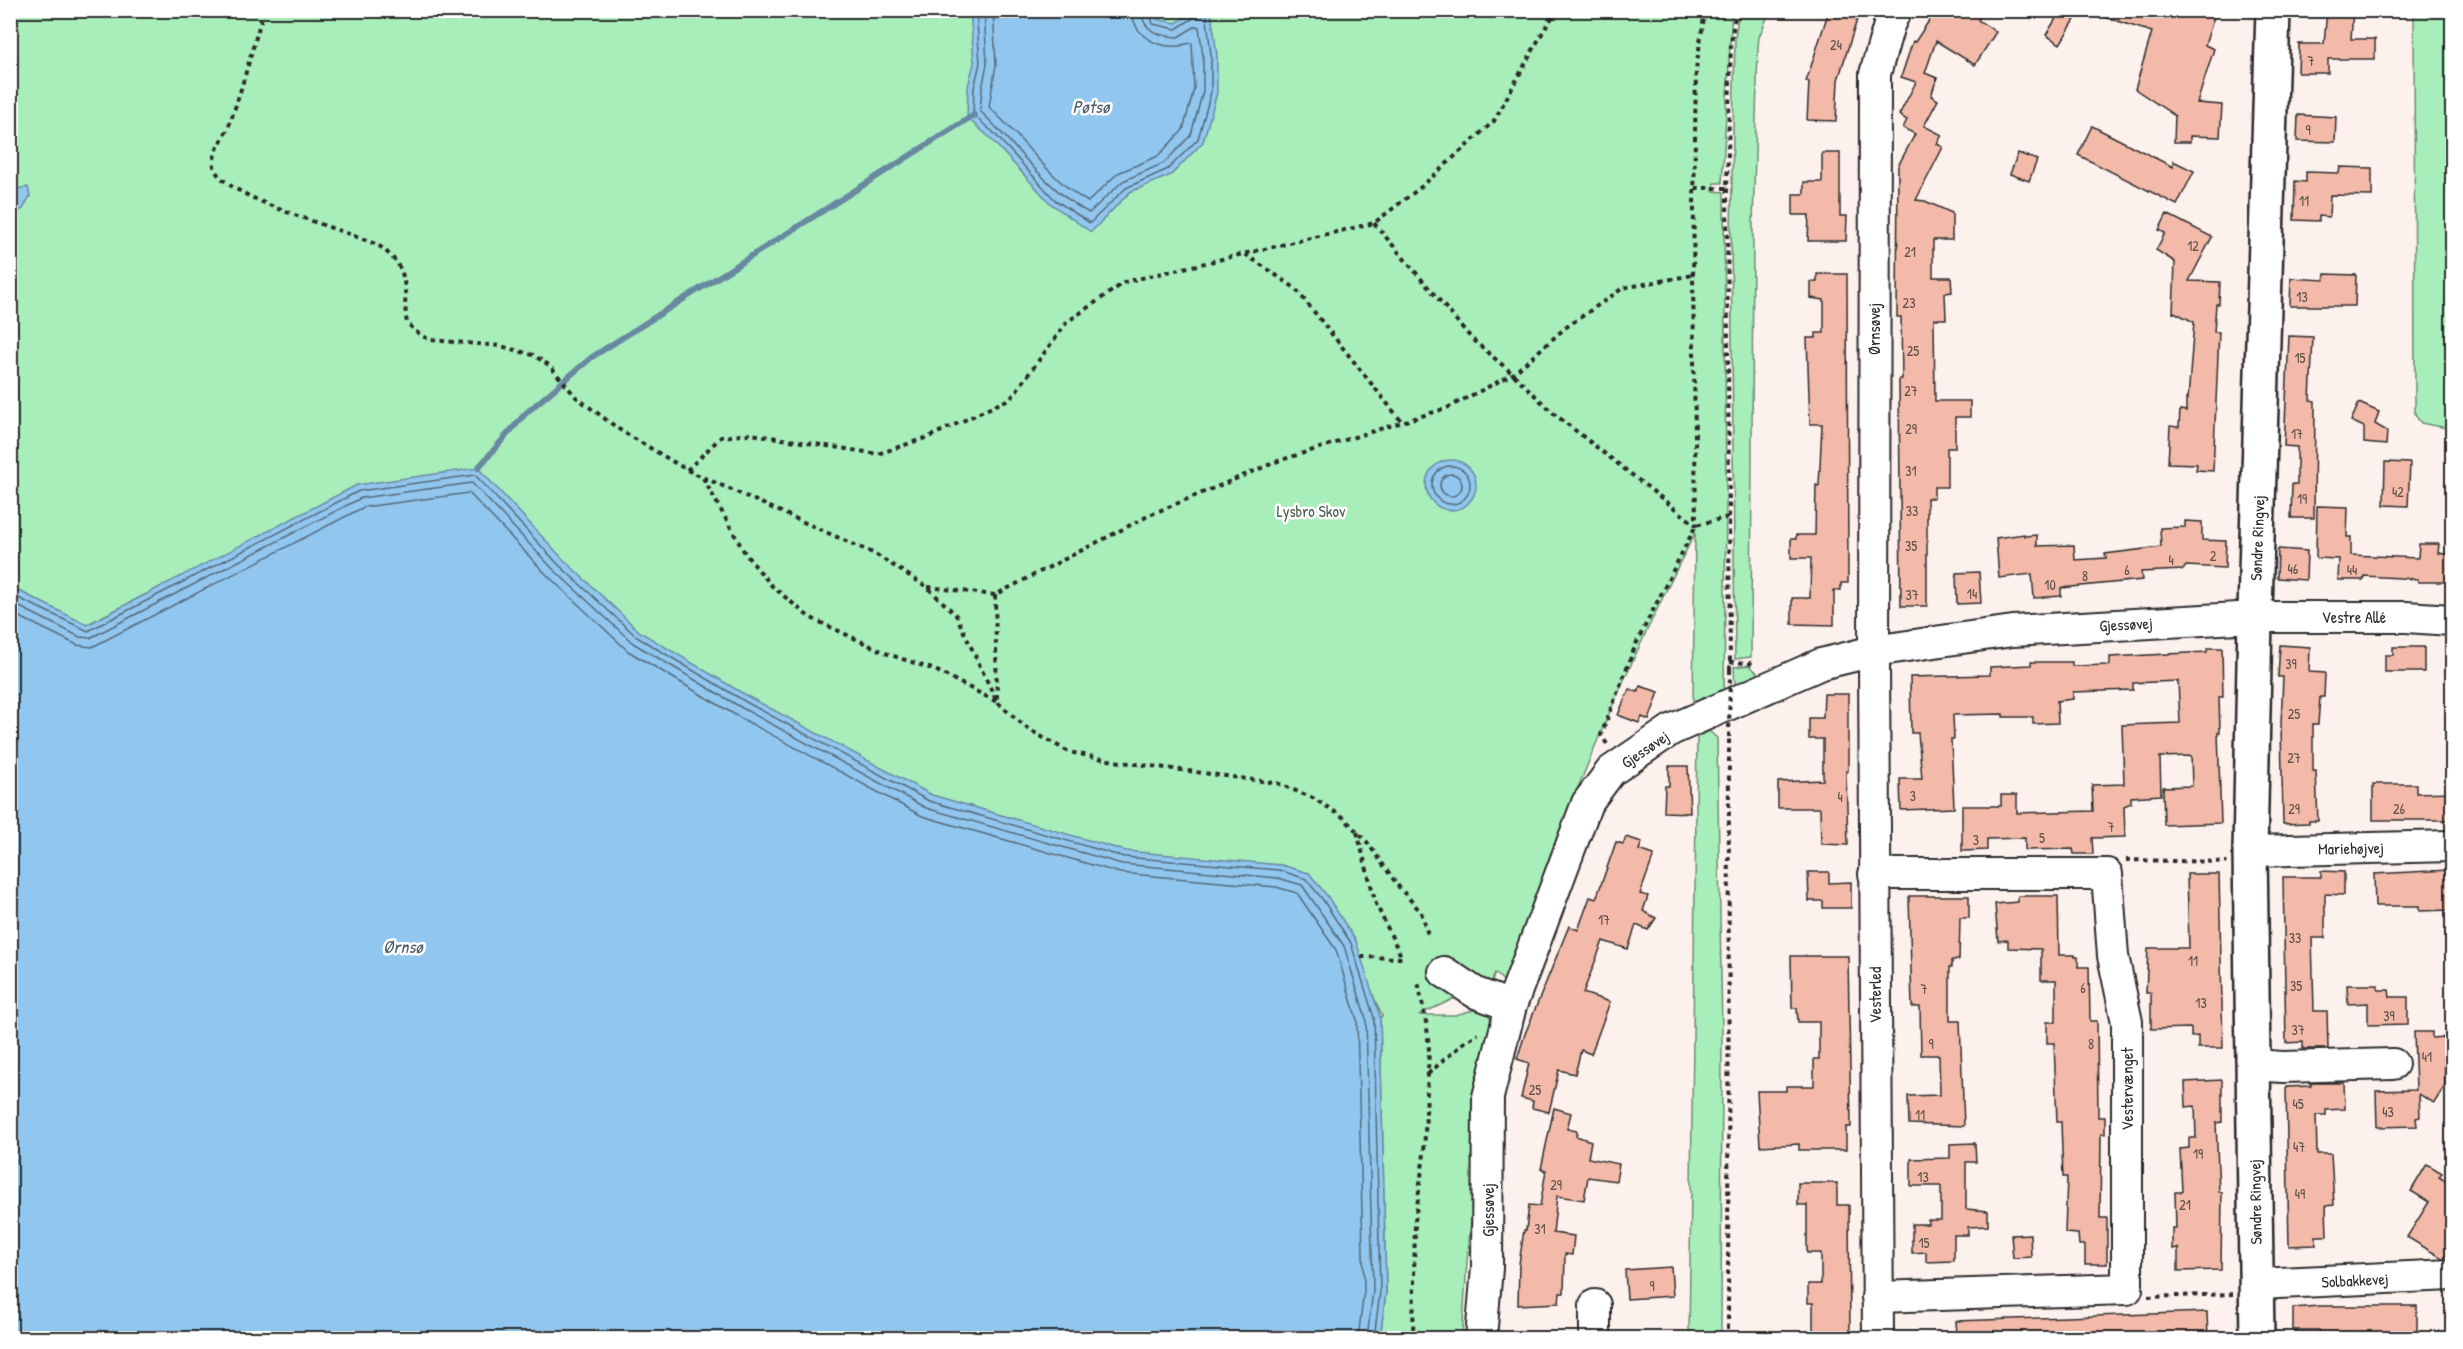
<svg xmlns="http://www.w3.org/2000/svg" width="2463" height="1349" font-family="'Patrick Hand',sans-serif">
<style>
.green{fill:#a8eeba;stroke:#6a8c72;stroke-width:1.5}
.water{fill:#91c7ef;stroke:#6889a1;stroke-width:1.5}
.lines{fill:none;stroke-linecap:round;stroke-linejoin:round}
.shore{stroke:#546979;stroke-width:1.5}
.stream{stroke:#6889a1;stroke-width:6}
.building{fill:#f3baa9;stroke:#2b2b2b;stroke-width:1.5}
.minor-casing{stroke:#2b2b2b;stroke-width:34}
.major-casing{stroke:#2b2b2b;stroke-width:38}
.path{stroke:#2b2b2b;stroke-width:4;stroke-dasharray:4.5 4.5;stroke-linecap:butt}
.minor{stroke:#fff;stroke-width:30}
.major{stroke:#fff;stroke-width:33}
.path-bridge{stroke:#2b2b2b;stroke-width:4;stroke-dasharray:4.5 4.5;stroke-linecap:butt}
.labels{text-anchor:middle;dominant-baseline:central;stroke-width:5;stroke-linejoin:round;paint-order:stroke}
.number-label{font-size:14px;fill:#5d4f4a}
.street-label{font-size:16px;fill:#2b2b2b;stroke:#fff}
.park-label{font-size:16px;fill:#4a5c4f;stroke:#fff}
.water-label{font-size:18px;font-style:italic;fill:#4a5a66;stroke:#fff}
</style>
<rect width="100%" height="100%" fill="#fdf1ee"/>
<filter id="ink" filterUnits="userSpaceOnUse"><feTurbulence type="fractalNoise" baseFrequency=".0167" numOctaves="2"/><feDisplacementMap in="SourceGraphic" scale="12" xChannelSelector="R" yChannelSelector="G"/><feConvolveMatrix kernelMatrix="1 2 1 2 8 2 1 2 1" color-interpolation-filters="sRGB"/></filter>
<g filter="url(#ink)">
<g class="green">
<path d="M10,11h1722l-10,172h-8l-1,8 11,1 2,308 -2,191 -31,11 2,-169c-47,92 -91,186 -128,283 -22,55 -41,111 -61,167l-11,-10 -3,8 -73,34h36l30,-8 6,13 -14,76 -1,77 -9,88 -5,77h-82l6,-46 -6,-275 2,-1 -48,-110 -48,-7 -1116,-317 -84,43 -75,-38z"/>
<polygon points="1739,11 1770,11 1759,37 1758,47 1753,224 1751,657 1735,659 1731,231 1735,38"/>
<polygon points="2414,11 2452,11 2452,429 2421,423 2415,415"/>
<polygon points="1749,665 1760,675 1735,689 1734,667"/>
<polygon points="1709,731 1717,738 1722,1032 1721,1338 1689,1338 1697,737"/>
</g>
<g class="water">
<polygon points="970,11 1154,11 1157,19 1176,23 1195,11 1211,11 1217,55 1217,93 1203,142 1171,175 1130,192 1091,232 1051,204 988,136 967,118 968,86 974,63"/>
<polygon points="28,187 30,196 23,209 11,216 11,190"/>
<circle cx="1451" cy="485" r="25"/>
<polygon points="478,468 563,559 640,632 749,697 932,795 1126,851 1281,865 1309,873 1328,897 1356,941 1380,1017 1386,1292 1380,1338 11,1338 11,587 87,625 357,485"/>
</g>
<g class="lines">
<g class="shore">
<polyline points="976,10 980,63 974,88 973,115 993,132 1055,200 1090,223 1126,188 1168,169 1198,139 1211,92 1211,55 1206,10"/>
<path d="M984,10l3,54 -5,25 -2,22c35,33 68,80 109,102l34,-32 41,-18 27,-28 12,-44v-35l-4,-29 -3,-1 -18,11c-19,-1 -35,-5 -37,-27"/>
<path d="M993,10l3,55 -7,42c32,29 62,74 99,95l30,-29 40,-17 25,-26 11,-41 -2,-46c-5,0 -8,2 -13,3 -24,2 -46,-11 -47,-36"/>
<polyline points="1149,10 1153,24 1176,29 1195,17 1197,10"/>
<circle cx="1451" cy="485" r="19"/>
<circle cx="1451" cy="485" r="11"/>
<polyline points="10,594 88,631 359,491 475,475 558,564 637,637 746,702 929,801 1124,857 1279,870 1306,879 1323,900 1351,943 1374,1018 1380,1292 1374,1338"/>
<polyline points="10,602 80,637 90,638 361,498 472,483 553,569 633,643 742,708 926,808 1122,864 1278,878 1302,885 1344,946 1366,1019 1373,1291 1367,1338"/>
<polyline points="10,612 77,645 92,647 364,507 469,493 547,575 628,651 737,716 922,816 1120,873 1276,887 1297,893 1336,950 1357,1020 1364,1291 1358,1338"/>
</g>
<polyline class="stream" points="478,468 526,413 592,357 974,115"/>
</g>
<g class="building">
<polygon points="1829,10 1860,10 1838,80 1836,121 1807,120 1809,82 1806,82"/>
<polygon points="1936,10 1984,10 1978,20 1996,32 1975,65 1936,41 1925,73 1937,78 1931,96 1938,100 1924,126 1942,135 1937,144 1943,147 1916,200 1925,201 1952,213 1952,240 1933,240 1933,277 1951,277 1952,292 1945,293 1946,319 1934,319 1935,401 1970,401 1970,417 1955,417 1955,448 1947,448 1947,487 1934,487 1934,498 1927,498 1927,606 1901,606 1899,379 1902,379 1901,317 1897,317 1898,166 1915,134 1903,128 1907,120 1899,115 1916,82 1901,77 1913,41 1915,42"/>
<polygon points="2061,10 2081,10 2060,44 2046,35"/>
<polygon points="2095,10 2216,10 2205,45 2214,49 2197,103 2222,105 2220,137 2190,136 2190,142 2174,142 2175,116 2135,89 2152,32 2095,14"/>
<polygon points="2327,10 2353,10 2351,39 2375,39 2375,59 2328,59 2328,73 2298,73 2299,44 2324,44"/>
<polygon points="2298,115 2336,117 2335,142 2297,141"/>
<polygon points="2092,126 2173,167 2173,161 2194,171 2177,205 2078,155"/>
<polygon points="1822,153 1840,153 1840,216 1847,216 1846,241 1808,241 1809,215 1793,215 1793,194 1804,194 1804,182 1822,182"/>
<polygon points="2018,153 2037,160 2029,181 2010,174"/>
<polygon points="2340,167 2372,168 2372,196 2330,195 2329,217 2319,216 2319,221 2294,220 2295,181 2306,182 2306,172 2339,173"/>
<polygon points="2167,214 2212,237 2189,281 2220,282 2219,304 2216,304 2214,332 2219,332 2213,471 2196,470 2197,464 2168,463 2170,426 2179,427 2180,410 2186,411 2186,398 2188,399 2194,322 2174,312 2173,314 2175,262 2156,250 2165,233 2159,230"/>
<polygon points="1817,274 1847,274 1848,583 1841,583 1841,590 1834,590 1834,625 1792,624 1792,598 1810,598 1811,558 1791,558 1791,539 1796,539 1796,535 1815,535 1816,485 1819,486 1822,424 1810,424 1807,338 1816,338 1816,333 1824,333 1824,300 1811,298 1811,282 1817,282"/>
<polygon points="2325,274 2356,275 2355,306 2290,306 2291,278 2324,280"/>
<polygon points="2289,336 2313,337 2310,400 2315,401 2314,518 2291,518 2292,484 2297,484 2297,447 2284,446"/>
<polygon points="2359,403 2379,412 2375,424 2387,431 2386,445 2364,443 2364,427 2351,421"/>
<polygon points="2385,462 2410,463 2408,506 2384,505"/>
<polygon points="2317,506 2348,507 2347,537 2351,537 2351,555 2418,558 2419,544 2439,544 2438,553 2452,555 2452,582 2418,582 2418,579 2364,576 2363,580 2338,580 2339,559 2316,558"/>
<polygon points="2185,521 2202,522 2202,540 2226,541 2225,568 2186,566 2183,570 2141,572 2142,580 2061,588 2061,596 2034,598 2032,574 1999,578 1996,538 2024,534 2024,536 2037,535 2037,546 2074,545 2075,560 2106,558 2105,554 2161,547 2160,528 2185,527"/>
<polygon points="2278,549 2307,551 2306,580 2277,578"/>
<polygon points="1979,572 1981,603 1957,604 1956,573"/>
<polygon points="2280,645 2310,647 2309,672 2325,673 2324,697 2320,697 2318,724 2313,724 2313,771 2316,771 2318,821 2309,821 2309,823 2283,824 2281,725 2283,677 2278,677"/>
<polygon points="2393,647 2424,647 2424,672 2385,672 2385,655 2393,655"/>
<polygon points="2207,648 2222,648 2223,697 2219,697 2220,732 2218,732 2221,823 2164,825 2163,787 2192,786 2191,756 2160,757 2161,795 2131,797 2131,803 2124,806 2125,837 2092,838 2093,854 2074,854 2073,849 2025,850 2025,838 1987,839 1987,850 1962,851 1962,806 2001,806 2001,795 2017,795 2017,813 2093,811 2092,785 2124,784 2122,725 2180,723 2178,681 2133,683 2133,690 2073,692 2073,699 2057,701 2058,723 2033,724 2033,717 2003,717 2003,714 1953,715 1954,739 1951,739 1954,808 1901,810 1900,779 1922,779 1918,733 1911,733 1910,677 1990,675 1990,667 2031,665 2031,662 2072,662 2072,666 2110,665 2110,657 2207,652"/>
<polygon points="1640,686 1659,692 1649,720 1642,717 1639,723 1618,715 1629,689 1638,692"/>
<polygon points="1824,694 1848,694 1848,771 1846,771 1848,845 1821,844 1820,808 1778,808 1778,782 1823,780 1823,739 1809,739 1809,718 1823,718"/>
<polygon points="1669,766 1688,766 1690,813 1664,812 1665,786 1669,786"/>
<polygon points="2373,784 2416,784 2416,793 2452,792 2452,820 2373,820"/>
<polygon points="1626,837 1642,842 1639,850 1654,855 1640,894 1648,896 1643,911 1656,918 1648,930 1636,925 1628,949 1603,941 1583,993 1610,1002 1591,1054 1581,1050 1575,1074 1559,1070 1549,1112 1532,1108 1533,1101 1521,1098 1529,1063 1517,1059 1525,1034 1569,926 1578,930 1590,897 1596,899 1616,842 1623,844"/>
<polygon points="2449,870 2449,910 2419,911 2419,906 2375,906 2374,874"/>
<polygon points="2321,871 2344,872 2344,895 2325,894 2325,938 2312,938 2314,1011 2327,1011 2328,1049 2303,1049 2303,1042 2286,1043 2283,877 2321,877"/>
<polygon points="1808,872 1829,872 1829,883 1851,882 1851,908 1823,908 1823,901 1809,901"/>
<polygon points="2187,874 2219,874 2223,1048 2198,1048 2198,1036 2191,1037 2191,1028 2151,1029 2151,993 2146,993 2148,948 2189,948"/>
<polygon points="1909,896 1969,896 1969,918 1960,918 1959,960 1952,960 1952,967 1950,967 1950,1021 1960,1021 1964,1126 1909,1124 1908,1096 1940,1095 1939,1055 1921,1055 1920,1007 1912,1007"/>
<polygon points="2018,896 2058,896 2059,955 2075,955 2075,957 2078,957 2078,967 2089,967 2090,1021 2097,1021 2098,1117 2105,1117 2105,1134 2101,1134 2100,1218 2107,1218 2107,1264 2085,1264 2085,1245 2079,1245 2078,1234 2065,1233 2067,1177 2063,1177 2061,1122 2057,1122 2054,1043 2047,1043 2047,1022 2056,1022 2056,980 2041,980 2041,949 2008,948 2008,940 1998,941 1995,904 2018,902"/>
<polygon points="1791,956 1848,956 1851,1127 1846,1127 1846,1150 1799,1150 1799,1144 1760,1146 1757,1091 1786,1091 1786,1086 1814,1086 1814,1059 1819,1059 1819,1022 1798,1022 1797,1008 1792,1008"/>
<polygon points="2347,985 2378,985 2378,990 2389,990 2390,997 2408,997 2408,1024 2368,1025 2368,1003 2348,1004"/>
<polygon points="2414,1032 2432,1032 2432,1038 2444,1037 2445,1086 2434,1103 2419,1094 2420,1117 2416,1118 2417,1126 2377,1127 2376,1091 2416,1090"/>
<polygon points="2222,1080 2222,1122 2216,1123 2219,1192 2222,1192 2221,1270 2178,1271 2178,1248 2172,1249 2172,1228 2176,1228 2175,1192 2182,1192 2180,1149 2189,1148 2189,1138 2196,1138 2195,1106 2186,1107 2185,1082"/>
<polygon points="2311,1083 2344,1083 2345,1109 2326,1110 2326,1115 2316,1115 2317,1154 2331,1154 2334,1205 2326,1206 2327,1236 2316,1236 2316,1245 2289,1246 2286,1087 2311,1086"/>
<polygon points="1554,1108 1571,1113 1567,1129 1577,1131 1576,1136 1591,1141 1588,1158 1619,1164 1616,1181 1588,1177 1584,1200 1557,1196 1553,1233 1574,1236 1572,1255 1565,1254 1564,1293 1560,1293 1559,1303 1518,1305 1519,1264 1524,1230 1526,1230 1529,1205 1540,1206 1546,1170 1541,1169"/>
<polygon points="1975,1143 1976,1162 1966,1162 1966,1209 1988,1211 1988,1226 1968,1227 1968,1235 1954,1235 1954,1261 1926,1262 1926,1252 1912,1253 1912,1224 1928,1224 1928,1220 1941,1220 1941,1186 1911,1186 1911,1159 1950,1158 1950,1144"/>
<polygon points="2427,1164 2442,1173 2439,1177 2452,1185 2452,1246 2445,1258 2442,1258 2407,1237 2429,1202 2411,1191"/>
<polygon points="1798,1183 1837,1183 1837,1205 1849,1205 1850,1338 1823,1338 1823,1332 1813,1332 1813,1303 1808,1303 1808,1284 1821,1284 1821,1253 1807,1253 1807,1205 1798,1205"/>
<polygon points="2030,1234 2031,1257 2013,1258 2011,1235"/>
<polygon points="1671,1267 1673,1296 1627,1299 1625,1270"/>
<polygon points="2319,1306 2417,1306 2417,1338 2353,1338 2353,1333 2319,1333 2319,1330 2293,1330 2293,1308"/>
<polygon points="2207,1312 2208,1338 1957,1338 1956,1321"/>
</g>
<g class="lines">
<g class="minor-casing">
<g id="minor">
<polyline points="2250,851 2452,846"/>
<polyline points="1874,874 2107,874 2113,956 2127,1022 2127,1289 1877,1297"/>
<polyline points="1444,972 1476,993 1511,1006"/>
<polyline points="2253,1065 2283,1067 2393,1064"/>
<polyline points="2257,1284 2452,1275"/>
<polyline points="1481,1338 1487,1268 1488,1097 1511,1006 1587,803 1611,771 1671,730 1821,664 1874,651 1948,640 2013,631 2255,617 2406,617 2452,620"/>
<polyline points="1595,1338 1595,1305"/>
<polyline points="1878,1338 1874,663 1875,74 1889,25 1896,10"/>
</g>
</g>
<g class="major-casing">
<polyline id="major" points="2257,1338 2250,851 2256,572 2273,10"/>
</g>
<g class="path">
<path d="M264,10c-12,39 -22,80 -36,118 -5,12 -16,24 -14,38 4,32 138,65 165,80 7,4 15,13 19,19 11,17 5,39 9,58l13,12 11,5 70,6 32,9 16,10 27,32 44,33 67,40 188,84 52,33 29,28 41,87 31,27 41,23 45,9 163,22 36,15 30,19 24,25 32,45 22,25 8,26"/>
<polyline points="1695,188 1727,188"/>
<polyline points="1374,223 1472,339 1513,374 1553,413 1696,525 1693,275 1696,69 1705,10"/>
<polyline points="1245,254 1295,288 1402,422"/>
<polyline points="687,470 721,437 751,434 878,454 931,436 1011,398 1067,322 1125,282 1374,223 1421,187 1494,121 1545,28 1557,10"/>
<polyline points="703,478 746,555 772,586 809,617 888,654 935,670 997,702 995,595"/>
<polyline points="928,587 995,595 1152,514 1278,461 1447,408 1513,374 1565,328 1623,288 1693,275"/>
<polyline points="1730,662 1750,663 1755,666"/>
<polyline points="1730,670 1727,188 1731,43 1736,10"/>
<polyline points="1607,744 1601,735 1636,644 1696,525 1729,517"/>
<polyline points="1357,832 1376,904 1402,958 1361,957"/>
<polyline points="2126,860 2227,862"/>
<polyline points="1428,1074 1462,1044 1478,1034"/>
<polyline points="2148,1297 2233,1294"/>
<polyline points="1413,1338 1415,1221 1424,1154 1429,1050 1427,1027 1418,982"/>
<polyline points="1728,1338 1729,737"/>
</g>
<use href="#minor" class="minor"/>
<use href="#major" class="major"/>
<polyline class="path-bridge" points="1729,737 1730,670"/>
</g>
</g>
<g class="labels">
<g class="number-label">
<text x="1836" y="44">24</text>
<text x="2311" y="60">7</text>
<text x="2308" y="129">9</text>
<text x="2304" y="200">11</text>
<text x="2193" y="245">12</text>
<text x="1910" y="251">21</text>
<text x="2302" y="296">13</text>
<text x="1909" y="302">23</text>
<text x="1913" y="350">25</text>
<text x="2300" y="357">15</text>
<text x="1911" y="390">27</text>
<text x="1911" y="428">29</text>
<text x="2297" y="433">17</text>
<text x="1911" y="470">31</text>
<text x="2398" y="491">42</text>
<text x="2302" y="498">19</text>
<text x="1912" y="510">33</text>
<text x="1911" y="545">35</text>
<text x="2213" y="555">2</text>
<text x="2171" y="559">4</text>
<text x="2293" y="568">46</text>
<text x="2127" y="569">6</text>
<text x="2352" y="569">44</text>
<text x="2085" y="575">8</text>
<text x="2050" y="584">10</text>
<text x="1972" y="593">14</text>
<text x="1912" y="594">37</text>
<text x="2291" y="663">39</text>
<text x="2294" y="713">25</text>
<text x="2294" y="757">27</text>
<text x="1913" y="795">3</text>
<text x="1840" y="796">4</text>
<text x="2294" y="808">29</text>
<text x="2399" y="808">26</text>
<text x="2111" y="826">7</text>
<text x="2042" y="837">5</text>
<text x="1976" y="839">3</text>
<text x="1604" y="919">17</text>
<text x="2295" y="937">33</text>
<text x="2193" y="960">11</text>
<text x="2296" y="985">35</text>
<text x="2083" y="987">6</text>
<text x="1924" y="988">7</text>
<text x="2201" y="1002">13</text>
<text x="2389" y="1015">39</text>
<text x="2298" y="1029">37</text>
<text x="1931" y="1043">9</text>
<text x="2091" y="1043">8</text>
<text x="2427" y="1056">41</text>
<text x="1535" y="1089">25</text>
<text x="2298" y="1103">45</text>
<text x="2388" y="1111">43</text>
<text x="1920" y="1114">11</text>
<text x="2299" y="1146">47</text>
<text x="2198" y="1153">19</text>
<text x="1923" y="1176">13</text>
<text x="1556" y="1184">29</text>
<text x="2300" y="1193">49</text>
<text x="2185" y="1204">21</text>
<text x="1540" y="1228">31</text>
<text x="1924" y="1242">15</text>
<text x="1652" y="1285">9</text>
</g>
<g class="street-label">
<text transform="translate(1874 329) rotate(-90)">Ørnsøvej</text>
<text transform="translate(2257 538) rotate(-88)">Søndre Ringvej</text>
<text x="2354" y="617">Vestre Allé</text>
<text transform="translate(2126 624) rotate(-3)">Gjessøvej</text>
<text transform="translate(1645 749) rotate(-34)">Gjessøvej</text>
<text transform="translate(2351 848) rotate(-1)">Mariehøjvej</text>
<text transform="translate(1875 995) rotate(-90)">Vesterled</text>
<text transform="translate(2127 1089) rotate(-90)">Vestervænget</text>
<text transform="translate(2255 1202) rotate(-91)">Søndre Ringvej</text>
<text transform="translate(1488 1210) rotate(-90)">Gjessøvej</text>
<text transform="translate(2355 1280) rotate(-3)">Solbakkevej</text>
</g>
<g class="park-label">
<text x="1311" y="511">Lysbro Skov</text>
</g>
<g class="water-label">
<text x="1091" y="106">Pøtsø</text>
<text x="403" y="946">Ørnsø</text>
</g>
</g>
<rect width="2463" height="1349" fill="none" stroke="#fff" stroke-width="36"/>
<rect x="18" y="18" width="2427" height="1313" fill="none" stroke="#2b2b2b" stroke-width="2" filter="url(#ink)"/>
</svg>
